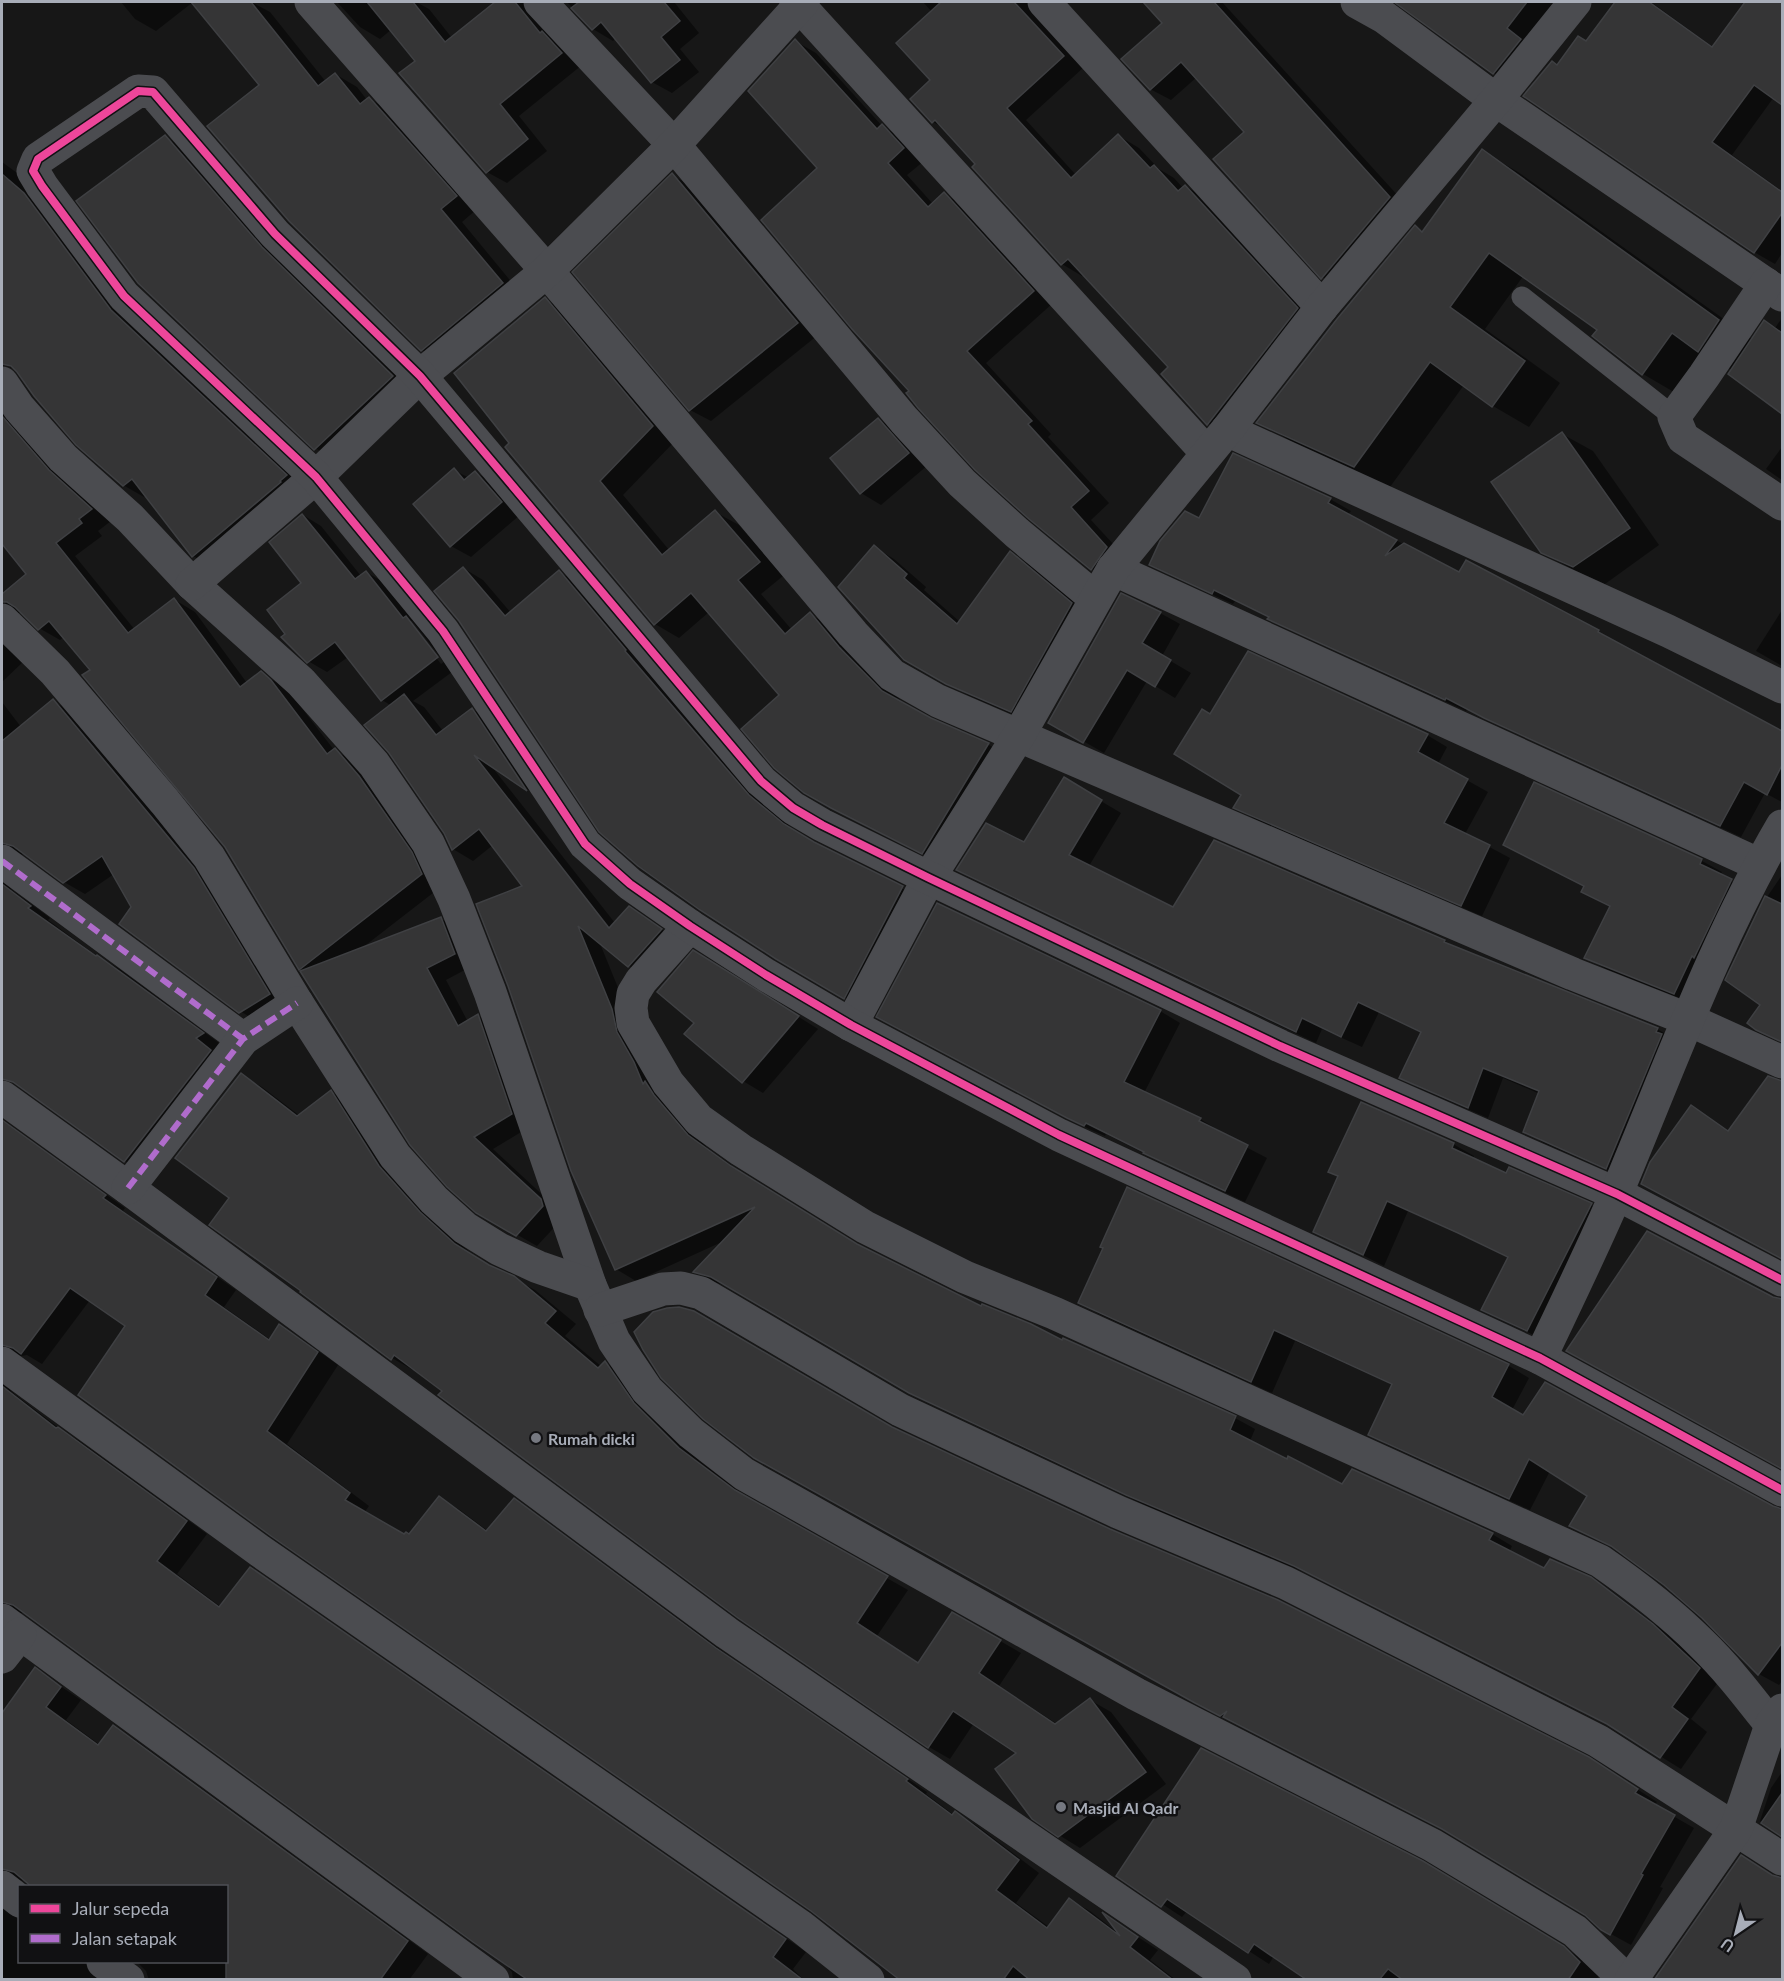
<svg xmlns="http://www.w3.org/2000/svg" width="1784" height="1981" font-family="Lato,sans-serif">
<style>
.shadow{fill:#0007;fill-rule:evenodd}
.building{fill:#353536;stroke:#3f4043;stroke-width:1.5}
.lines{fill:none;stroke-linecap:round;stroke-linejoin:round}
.service{stroke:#4b4c50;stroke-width:21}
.minor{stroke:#4b4c50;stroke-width:33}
.tertiary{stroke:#4b4c50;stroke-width:33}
.quiet{stroke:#b06ccc;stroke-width:6;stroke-dasharray:12 6;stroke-linecap:butt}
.cycleway-casing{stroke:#111113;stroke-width:11}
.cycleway{stroke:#ed469a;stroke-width:8}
.poi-dot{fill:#757880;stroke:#111113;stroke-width:2}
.labels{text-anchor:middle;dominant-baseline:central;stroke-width:5;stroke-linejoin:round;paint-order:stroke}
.poi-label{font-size:16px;font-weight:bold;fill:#a8adb8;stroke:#111113;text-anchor:start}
</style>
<rect width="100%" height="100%" fill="#171717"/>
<g class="shadow">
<polygon points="121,2 193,2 156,31 135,19"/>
<polygon points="247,2 251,2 270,12 326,82 335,74 357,87 367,100 369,99 391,111 477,209 462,222 523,296 444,362 422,350 261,85 214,27"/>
<polygon points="337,2 416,2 429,9 452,38 497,2 547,2 582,65 519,116 547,151 507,183 487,172 417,61 392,29 380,39 360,27"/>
<polygon points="567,2 674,2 699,33 680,49 699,72 672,93 652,82 616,38 613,41 593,29"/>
<polygon points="923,2 1051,2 1083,68 1026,120 1076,175 1119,136 1139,148 1159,169 1174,178 1183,188 1185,186 1206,198 1317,320 1228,435 1208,423 1171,367 1084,274 1082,276 1062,264 946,129 933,122 932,12"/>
<polygon points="1145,2 1222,2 1410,209 1343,289 1322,277 1246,132 1197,77 1171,100 1150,89 1164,23"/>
<polygon points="1397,2 1554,2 1513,84 1494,73"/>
<polygon points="1617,2 1651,2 1713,47 1747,2 1782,2 1782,103 1774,97 1732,155 1782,191 1782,253 1775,264 1754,252 1558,66 1587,42"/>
<polygon points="795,41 816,53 883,127 903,138 924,161 907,175 933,204 944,194 965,206 1053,303 986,363 1051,434 1048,437 1109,503 1091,520 1127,559 1112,581 1092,569 911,391 819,168"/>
<polygon points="165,137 183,147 410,387 333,458 315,448"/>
<polygon points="1482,151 1518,172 1753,340 1765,322 1775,328 1782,318 1782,412 1730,374 1732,370 1707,356 1679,395 1643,374 1594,336 1599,329 1524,275 1485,329 1560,383 1529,427 1493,406 1464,385 1390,487 1294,443 1259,422 1416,227 1424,232"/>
<polygon points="2,162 35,186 306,488 214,567 193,556 146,495 144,497 123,485 19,372 4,364 2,360 2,266 31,244 2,220"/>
<polygon points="672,175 693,187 818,335 711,421 690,410"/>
<polygon points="545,299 569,313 676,440 623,495 670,551 715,512 739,525 783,576 761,594 792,630 810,614 834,628 863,662 906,706 930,720 989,745 1012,758 946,866 832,807 781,695 709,612 679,638 655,624 507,448 512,444"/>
<polygon points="2,407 111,521 98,531 102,536 75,556 135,630 175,600 195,612 247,683 261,673 281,685 291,694 334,750 356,762 442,886 362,948 441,919 461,930 474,965 446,980 468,1022 478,1016 497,1027 531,1126 493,1149 561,1212 563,1218 537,1246 477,1212 304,971 300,968 226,846 92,670 64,637 60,640 39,628 24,613 18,613 24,661 2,682 2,597 28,575 4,545 2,546"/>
<polygon points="878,419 898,431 928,465 881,505 861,493 832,458"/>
<polygon points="1562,434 1593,451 1659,545 1605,584 1574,570 1542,552"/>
<polygon points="1782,447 1782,480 1766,469"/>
<polygon points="1234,455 1330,499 1351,511 1348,515 1460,574 1480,567 1782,733 1782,802 1765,793 1741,837 1507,729 1468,709 1466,711 1290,630 1270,618 1235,601 1233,604 1171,576 1151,564 1199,520"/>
<polygon points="454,470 469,478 476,473 496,484 521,514 471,557 451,546"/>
<path d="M303,515l18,11 40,50 5,-4 19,11 71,86 -43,32 11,6 19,24 29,-22 20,12 52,78 -17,-10 -23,-35 -12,13 123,156 14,-15 52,34 -32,36 -20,-12 -30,-25 33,81 41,86 35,41 43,30 112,70 119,59 81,34 1,-2 171,78 20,11 -5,12 93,45 149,48 20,12 -3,6 36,18 45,9 21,12 62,47 46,43 -28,38 16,13 -26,37 -63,-39 -302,-153 -169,-71 -216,-102 -200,-117 -17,-5 -19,-11 29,-30 -88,40 -20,-12 -91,-383 -32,-41 -20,16 -20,-12 -61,-143 -10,-6 -34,-43 -21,15 -19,-11 -21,-27 17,-51zM408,621h4l32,41 -3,2z"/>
<polygon points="874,547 894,559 926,587 924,590 960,622 1010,553 1030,565 1092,616 1031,722 968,695 905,659"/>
<polygon points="463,568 483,580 511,613 559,572 579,583 769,809 804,838 923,899 864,1009 777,958"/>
<polygon points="1782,610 1782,666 1756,651"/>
<polygon points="1160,613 1180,624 1162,656 1191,673 1175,698 1147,681 1104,753 1050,722"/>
<polygon points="53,701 74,713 214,881 289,1006 260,1023 240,1011 133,907 114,874 85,894 64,882 26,854 16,855 5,881 12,890 50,918 48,920 97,956 118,968 223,1046 146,1173 125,1161 9,1079 13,1075 2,1067 2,702 21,727"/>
<polygon points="1211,715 1427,735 1447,747 1438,764 1488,792 1465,834 1510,858 1482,916 1255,819 1235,807 1243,794"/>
<polygon points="1064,779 1121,813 1089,866 1174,909 1214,842 1445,941 1462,951 1657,1029 1677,1040 1627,1179 1544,1143 1525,1131 1540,1094 1503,1078 1488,1118 1421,1089 1401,1077 1422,1033 1379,1012 1362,1047 1322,1029 1316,1043 978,881 958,870 1025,844"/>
<polygon points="1535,784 1702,861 1722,872 1720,875 1751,892 1695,1004 1606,969 1586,958 1611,907 1583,892 1586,887"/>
<polygon points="1782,875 1782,1043 1757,1028 1762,1005 1727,980 1767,897"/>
<polygon points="714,964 818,1029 763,1093 743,1081 696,1023"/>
<polygon points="1160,1011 1180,1023 1144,1093 1200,1119 1220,1131 1219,1133 1267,1158 1245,1202 1165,1164 1106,1134 1105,1136 1089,1129 899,1028"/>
<polygon points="241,1075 262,1087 300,1116 331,1092 352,1104 441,1226 476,1258 535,1290 576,1324 565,1336 602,1367 605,1363 626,1375 655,1417 701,1462 754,1503 908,1590 877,1636 918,1663 953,1614 1021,1653 999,1686 1057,1724 1090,1700 1111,1712 1166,1784 1080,1848 1059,1835 1019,1753 974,1723 950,1759 929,1747 739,1617 414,1368 413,1370 392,1358 231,1198"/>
<polygon points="1769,1078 1782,1082 1782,1259 1663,1195 1691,1107 1730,1132"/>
<polygon points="2,1120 125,1208 123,1211 236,1290 224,1307 271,1340 280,1326 300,1338 338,1365 287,1444 369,1506 364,1513 405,1536 409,1535 439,1498 460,1510 488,1531 514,1500 534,1512 737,1662 927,1792 926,1794 954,1815 955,1813 976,1825 1039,1873 1016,1903 1049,1927 1070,1900 1090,1911 1118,1933 1107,1917 1158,1950 1150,1960 1176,1980 902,1980 127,1326 90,1300 42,1364 27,1355 15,1357 5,1383 12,1392 64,1432 78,1440 207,1534 177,1574 221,1607 250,1569 271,1581 806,1952 793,1969 804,1980 513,1980 512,1972 505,1964 26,1613 19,1613 2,1603"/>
<polygon points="1453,1144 1474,1156 1472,1159 1507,1175 1591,1205 1611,1216 1547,1342 1483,1309 1509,1258 1480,1244 1408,1211 1384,1266 1315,1231"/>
<polygon points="1128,1189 1509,1366 1529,1378 1512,1410 1524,1417 1782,1510 1782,1681 1779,1685 1759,1674 1703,1617 1665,1584 1621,1551 1571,1526 1589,1496 1550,1471 1530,1510 1390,1446 1370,1434 1393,1385 1295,1341 1272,1393 1101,1315 1080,1303"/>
<polygon points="1773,1298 1782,1300 1782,1468 1589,1362"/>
<polygon points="893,1429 1609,1771 1657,1802 1654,1805 1694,1828 1660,1887 1663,1888 1631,1945 1602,1929 1586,1914 1458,1837 1217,1714"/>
<polygon points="35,1669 81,1700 66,1720 100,1745 114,1727 134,1739 428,1954 409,1980 149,1980 146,1971 137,1962 226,1962 226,1886 25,1880 17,1881 2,1872 2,1715"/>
<polygon points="1782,1772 1782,1835 1760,1821 1771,1788"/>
<polygon points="1118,1875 1444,1875 1584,1960 1600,1974 1596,1980 1310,1980 1274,1956 1269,1964 1187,1911 1182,1917"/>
<polygon points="1776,1878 1782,1879 1782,1980 1656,1979"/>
<polygon points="2,1906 20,1921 20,1962 110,1962 106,1980 2,1980"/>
</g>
<g class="building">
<polygon points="191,2 251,2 318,86 335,73 360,104 369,97 457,196 441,209 503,283 421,351 289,221 207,126 259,85"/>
<polygon points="367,2 413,2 445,42 495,2 515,2 540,33 542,31 562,53 500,104 528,139 486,173 399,73 415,61"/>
<polygon points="579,2 664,2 680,21 661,37 680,60 651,83 601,22 592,30 571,8"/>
<polygon points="941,2 1014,2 1064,56 1007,108 1071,178 1118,134 1150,168 1154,165 1178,191 1185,185 1298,308 1207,425 1161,374 1168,367 1068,259 1061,265 972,167 975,164 935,120 932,123 910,99 930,80 896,43"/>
<polygon points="1143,2 1214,2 1390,197 1321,279 1213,159 1244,132 1181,62 1150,90 1121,59 1162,23"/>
<polygon points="1394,2 1527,2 1507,28 1521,39 1493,74"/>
<polygon points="1615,2 1649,2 1712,47 1745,2 1782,2 1782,105 1754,85 1712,142 1782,192 1782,213 1754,253 1523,96 1552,61 1557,65 1578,36 1586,41"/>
<polygon points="795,39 877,129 882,124 904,148 888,163 928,207 944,192 1034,291 967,351 1032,421 1028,424 1089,491 1071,507 1107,547 1091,570 1029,519 975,470 918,408 906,393 909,391 852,329 761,220 817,168 748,91"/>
<polygon points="165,135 262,247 393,376 314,450 138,283 76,201"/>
<polygon points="1482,149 1719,320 1698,352 1672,333 1642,375 1592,336 1597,330 1489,253 1450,307 1525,361 1492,407 1430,362 1354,467 1256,423 1337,319 1415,225 1422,232"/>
<polygon points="672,173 798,323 689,411 572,272"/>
<polygon points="2,174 24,193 111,310 287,475 280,481 281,482 192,557 132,479 123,486 76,445 34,396 17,372 11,366 2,364"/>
<polygon points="545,297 653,426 600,481 662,555 715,510 760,562 738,580 785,634 810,612 839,647 882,691 931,718 989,743 922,854 831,808 804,793 774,768 741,729 779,695 691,593 654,625 505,447 509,443 454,373"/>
<polygon points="1764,320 1782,333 1782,414 1728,374"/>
<polygon points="2,416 49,470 92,509 79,519 82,523 56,543 128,633 174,598 240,687 261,671 271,680 327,754 335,748 359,776 412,852 422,874 299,970 225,847 82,675 90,670 49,621 38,630 15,607 7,602 2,602 2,594 26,574 2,544"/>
<polygon points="878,418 909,453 860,494 830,458"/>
<polygon points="1562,432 1630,528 1573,567 1541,553 1491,482"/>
<polygon points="1233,453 1331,498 1328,503 1397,540 1385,556 1404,543 1459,572 1466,560 1599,630 1598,632 1782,731 1782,765 1767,795 1744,782 1720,826 1484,718 1446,698 1445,700 1267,619 1269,617 1214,590 1212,594 1149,565 1160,541 1185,511 1199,518"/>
<polygon points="454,468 464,480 475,471 502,502 450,547 413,504"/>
<polygon points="302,514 355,579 366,571 403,618 406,616 438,657 381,701 335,642 307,663 281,637 285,634 267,610 301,583 269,542"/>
<polygon points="874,545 907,574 904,578 957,624 1010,551 1072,603 1011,712 946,684 904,660 838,587"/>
<polygon points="463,567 505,616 559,570 626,650 625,651 749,795 784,824 814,842 903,886 844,999 776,959 700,910 638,866 599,832 459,621 434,591"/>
<polygon points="1121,593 1161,612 1142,643 1171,660 1155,687 1127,670 1083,743 1048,723"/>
<polygon points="1248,651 1428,734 1418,752 1468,779 1444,823 1490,845 1461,906 1233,808 1241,795 1174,754 1202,709 1210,714"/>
<polygon points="404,694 436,735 472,708 527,791 474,755 609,928 629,906 662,929 628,967 578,926 612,1009 617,1032 634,1062 643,1084 645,1081 654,1095 688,1135 731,1166 857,1244 981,1306 982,1304 1031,1324 1062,1340 1063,1338 1236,1416 1230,1430 1287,1459 1288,1456 1342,1484 1352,1469 1493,1533 1489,1540 1544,1568 1550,1559 1591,1577 1653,1624 1700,1668 1672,1707 1688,1719 1660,1758 1607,1724 1294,1566 1126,1495 909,1393 711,1277 693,1272 755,1207 615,1270 571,1171 508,986 476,904 522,886 479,829 452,850 444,833 389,753 364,725"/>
<polygon points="53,699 194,868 270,994 239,1013 119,924 131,907 102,856 63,883 13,846 2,843 2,741"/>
<polygon points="1064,777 1102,800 1069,855 1173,907 1214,840 1445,940 1444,942 1658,1028 1656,1032 1662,1034 1606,1169 1523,1132 1539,1091 1483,1068 1468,1108 1399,1078 1421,1032 1358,1002 1341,1037 1302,1018 1296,1032 956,870 986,823 1024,842"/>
<polygon points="1534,782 1702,859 1700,864 1732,879 1694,958 1692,956 1674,994 1584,958 1610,906 1581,892 1584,886 1503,845"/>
<polygon points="2,884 31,906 28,908 96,956 97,955 204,1033 196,1038 211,1050 124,1162 13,1082 2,1079"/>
<polygon points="1765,896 1782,904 1782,1042 1756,1030 1747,1023 1760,1005 1725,980"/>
<polygon points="937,903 1161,1010 1124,1082 1201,1118 1199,1121 1248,1145 1225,1191 1143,1153 1144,1152 1086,1123 1084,1126 1067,1118 876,1017"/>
<polygon points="441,917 455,954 427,968 458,1026 478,1014 512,1114 474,1137 541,1199 543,1206 516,1236 476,1213 447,1187 410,1145 300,971"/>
<polygon points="693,950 799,1016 742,1083 684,1034 694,1023 657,992"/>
<polygon points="241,1073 297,1116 331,1090 379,1166 420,1212 455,1244 489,1265 514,1276 556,1311 545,1323 598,1368 605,1361 634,1403 679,1448 735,1490 888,1576 857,1623 918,1663 952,1612 1001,1640 979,1673 1055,1724 1090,1698 1146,1772 1058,1837 1032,1819 995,1769 1016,1753 953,1711 928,1748 738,1618 438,1395 442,1391 394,1355 391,1360 300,1292 301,1291 209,1225 229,1198 175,1158"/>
<polygon points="1768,1076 1782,1081 1782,1259 1641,1184 1650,1162 1691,1105 1728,1131"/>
<polygon points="1361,1102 1454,1143 1452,1148 1506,1173 1509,1167 1592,1203 1527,1331 1481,1310 1508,1257 1458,1233 1387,1201 1363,1255 1313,1232 1338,1176 1328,1172"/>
<polygon points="2,1120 106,1195 103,1198 217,1277 205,1295 269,1340 279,1324 318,1352 267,1431 350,1493 345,1500 404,1534 406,1532 409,1534 439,1496 486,1531 514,1498 716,1648 908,1779 906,1781 952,1815 955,1811 1019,1860 996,1890 1047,1928 1069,1898 1120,1936 1102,1912 1138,1937 1130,1947 1173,1980 1030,1980 1013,1966 1003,1980 900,1980 811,1911 271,1536 78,1395 125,1326 70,1288 21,1354 13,1348 2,1345"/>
<polygon points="1127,1187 1509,1364 1492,1397 1523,1415 1545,1382 1773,1506 1782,1509 1782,1643 1758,1675 1702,1618 1664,1585 1611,1546 1569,1526 1587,1496 1529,1459 1509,1499 1368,1435 1392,1384 1274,1330 1251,1382 1078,1303 1103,1248 1100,1247"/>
<polygon points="1647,1231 1773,1297 1782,1299 1782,1469 1566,1351"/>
<polygon points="679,1307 694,1311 892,1427 1110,1529 1278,1600 1589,1757 1638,1789 1635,1793 1675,1815 1641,1874 1643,1875 1610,1935 1601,1930 1585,1915 1442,1829 1223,1717 1227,1711 1220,1716 1195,1703 754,1458 703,1419 661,1378 643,1350 634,1332 653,1312 667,1308"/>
<polygon points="2,1386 56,1428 58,1427 187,1521 157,1561 219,1607 250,1567 786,1939 773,1957 803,1980 528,1980 473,1942 13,1605 2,1602"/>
<polygon points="35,1667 61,1687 46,1707 98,1745 113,1725 408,1941 380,1980 226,1980 226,1887 32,1887 14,1872 2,1869 2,1713"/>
<polygon points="1201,1748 1423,1861 1564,1946 1580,1962 1568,1980 1403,1980 1388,1969 1379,1980 1307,1980 1254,1944 1248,1953 1167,1899 1161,1907 1116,1876"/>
<polygon points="1782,1793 1782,1837 1761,1823"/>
<polygon points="1741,1855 1772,1875 1782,1878 1782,1980 1654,1980"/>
</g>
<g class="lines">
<polyline class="service" points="1522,297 1674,417"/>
<g class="minor">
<polyline points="311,2 547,271 853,634 892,675 938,701 1573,974 1687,1019 1782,1062"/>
<polyline points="540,2 674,145 904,420 962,483 1017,533 1095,598"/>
<polyline points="796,2 1207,453"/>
<polyline points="1044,2 1322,307"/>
<polyline points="1357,2 1384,17 1496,100 1782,295"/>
<polyline points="1766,284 1704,376 1674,417 1683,438 1782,504"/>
<polyline points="2,383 19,408 63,458 130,518 192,584 301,682 374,764 428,843 454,899 490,992 590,1285 614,1341 647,1390 691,1433 744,1474 1136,1694 1432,1845 1575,1931 1626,1980"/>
<polyline points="1227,430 1668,631 1782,687"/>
<polyline points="1113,569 1760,865"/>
<polyline points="192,584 316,477 420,376 547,271 674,145 803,2"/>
<polyline points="2,620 55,672 165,802 209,857 297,1003 395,1156 434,1200 465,1228 499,1249 538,1267 590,1285"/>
<polyline points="2,861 243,1039"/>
<path d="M690,926l-49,55 -8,13 -2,14 2,15 35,60 31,37 42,30 124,77 100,50 89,36 546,248c36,25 70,51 101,82 26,25 48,54 70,82"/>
<polyline points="851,1025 929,878 1019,735 1113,569 1227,430 1322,307 1496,100 1575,2"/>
<polyline points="2,1097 128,1188 727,1633 1235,1980"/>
<polyline points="128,1188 243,1039 297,1003"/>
<polyline points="1782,1280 1617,1194 1280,1046 929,878 822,825 793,808 761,781 420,376 275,234 153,92 138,91 38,159 33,171 42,186 124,296 316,477 443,631 585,844 630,884 690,926 766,975 851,1025 1059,1135 1540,1358 1782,1490"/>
<polyline points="600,1310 663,1289 681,1288 701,1293 900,1410 1118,1512 1286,1583 1598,1741 1782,1859"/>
<path d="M1540,1358c26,-55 53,-110 77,-166 52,-123 97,-250 165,-366"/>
<polyline points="2,1363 260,1551 800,1926 868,1980"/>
<polyline points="2,1620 493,1980"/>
<polyline points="2,1657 20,1634"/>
<polyline points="2,1887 20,1901"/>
<polyline points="103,1962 128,1980"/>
</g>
<polyline class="tertiary" points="1631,1980 1736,1829 1771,1725 1782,1710"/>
<g class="quiet">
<polyline points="2,861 243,1039"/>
<polyline points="128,1188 243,1039 297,1003"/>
</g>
<g class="cycleway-casing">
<polyline id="cycleway" points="1782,1280 1617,1194 1280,1046 929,878 822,825 793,808 761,781 420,376 275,234 153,92 138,91 38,159 33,171 42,186 124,296 316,477 443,631 585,844 630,884 690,926 766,975 851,1025 1059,1135 1540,1358 1782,1490"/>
</g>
<use href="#cycleway" class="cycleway"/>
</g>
<g class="poi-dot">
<circle cx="536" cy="1438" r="6"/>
<circle cx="1061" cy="1807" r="6"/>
</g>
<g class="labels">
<g class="poi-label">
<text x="548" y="1438">Rumah dicki</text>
<text x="1073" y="1807">Masjid Al Qadr</text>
</g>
</g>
<rect width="1784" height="1981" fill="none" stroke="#a8adb8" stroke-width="6"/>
<rect x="18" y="1885" width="210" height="78" fill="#111113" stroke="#4d4f55" stroke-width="1.5"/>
<rect x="30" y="1904" width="30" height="9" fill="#ed469a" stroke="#4d4f55" stroke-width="1.5"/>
<text x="72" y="1915" font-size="18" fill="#a8adb8">Jalur sepeda</text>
<rect x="30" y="1934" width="30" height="9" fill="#b06ccc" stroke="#4d4f55" stroke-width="1.5"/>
<text x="72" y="1945" font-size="18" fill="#a8adb8">Jalan setapak</text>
<g transform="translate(1736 1933) rotate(215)" stroke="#111113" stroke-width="4.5" paint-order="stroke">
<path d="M0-4.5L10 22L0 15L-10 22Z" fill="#a8adb8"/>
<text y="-9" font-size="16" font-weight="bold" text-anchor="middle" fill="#a8adb8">U</text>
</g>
</svg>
